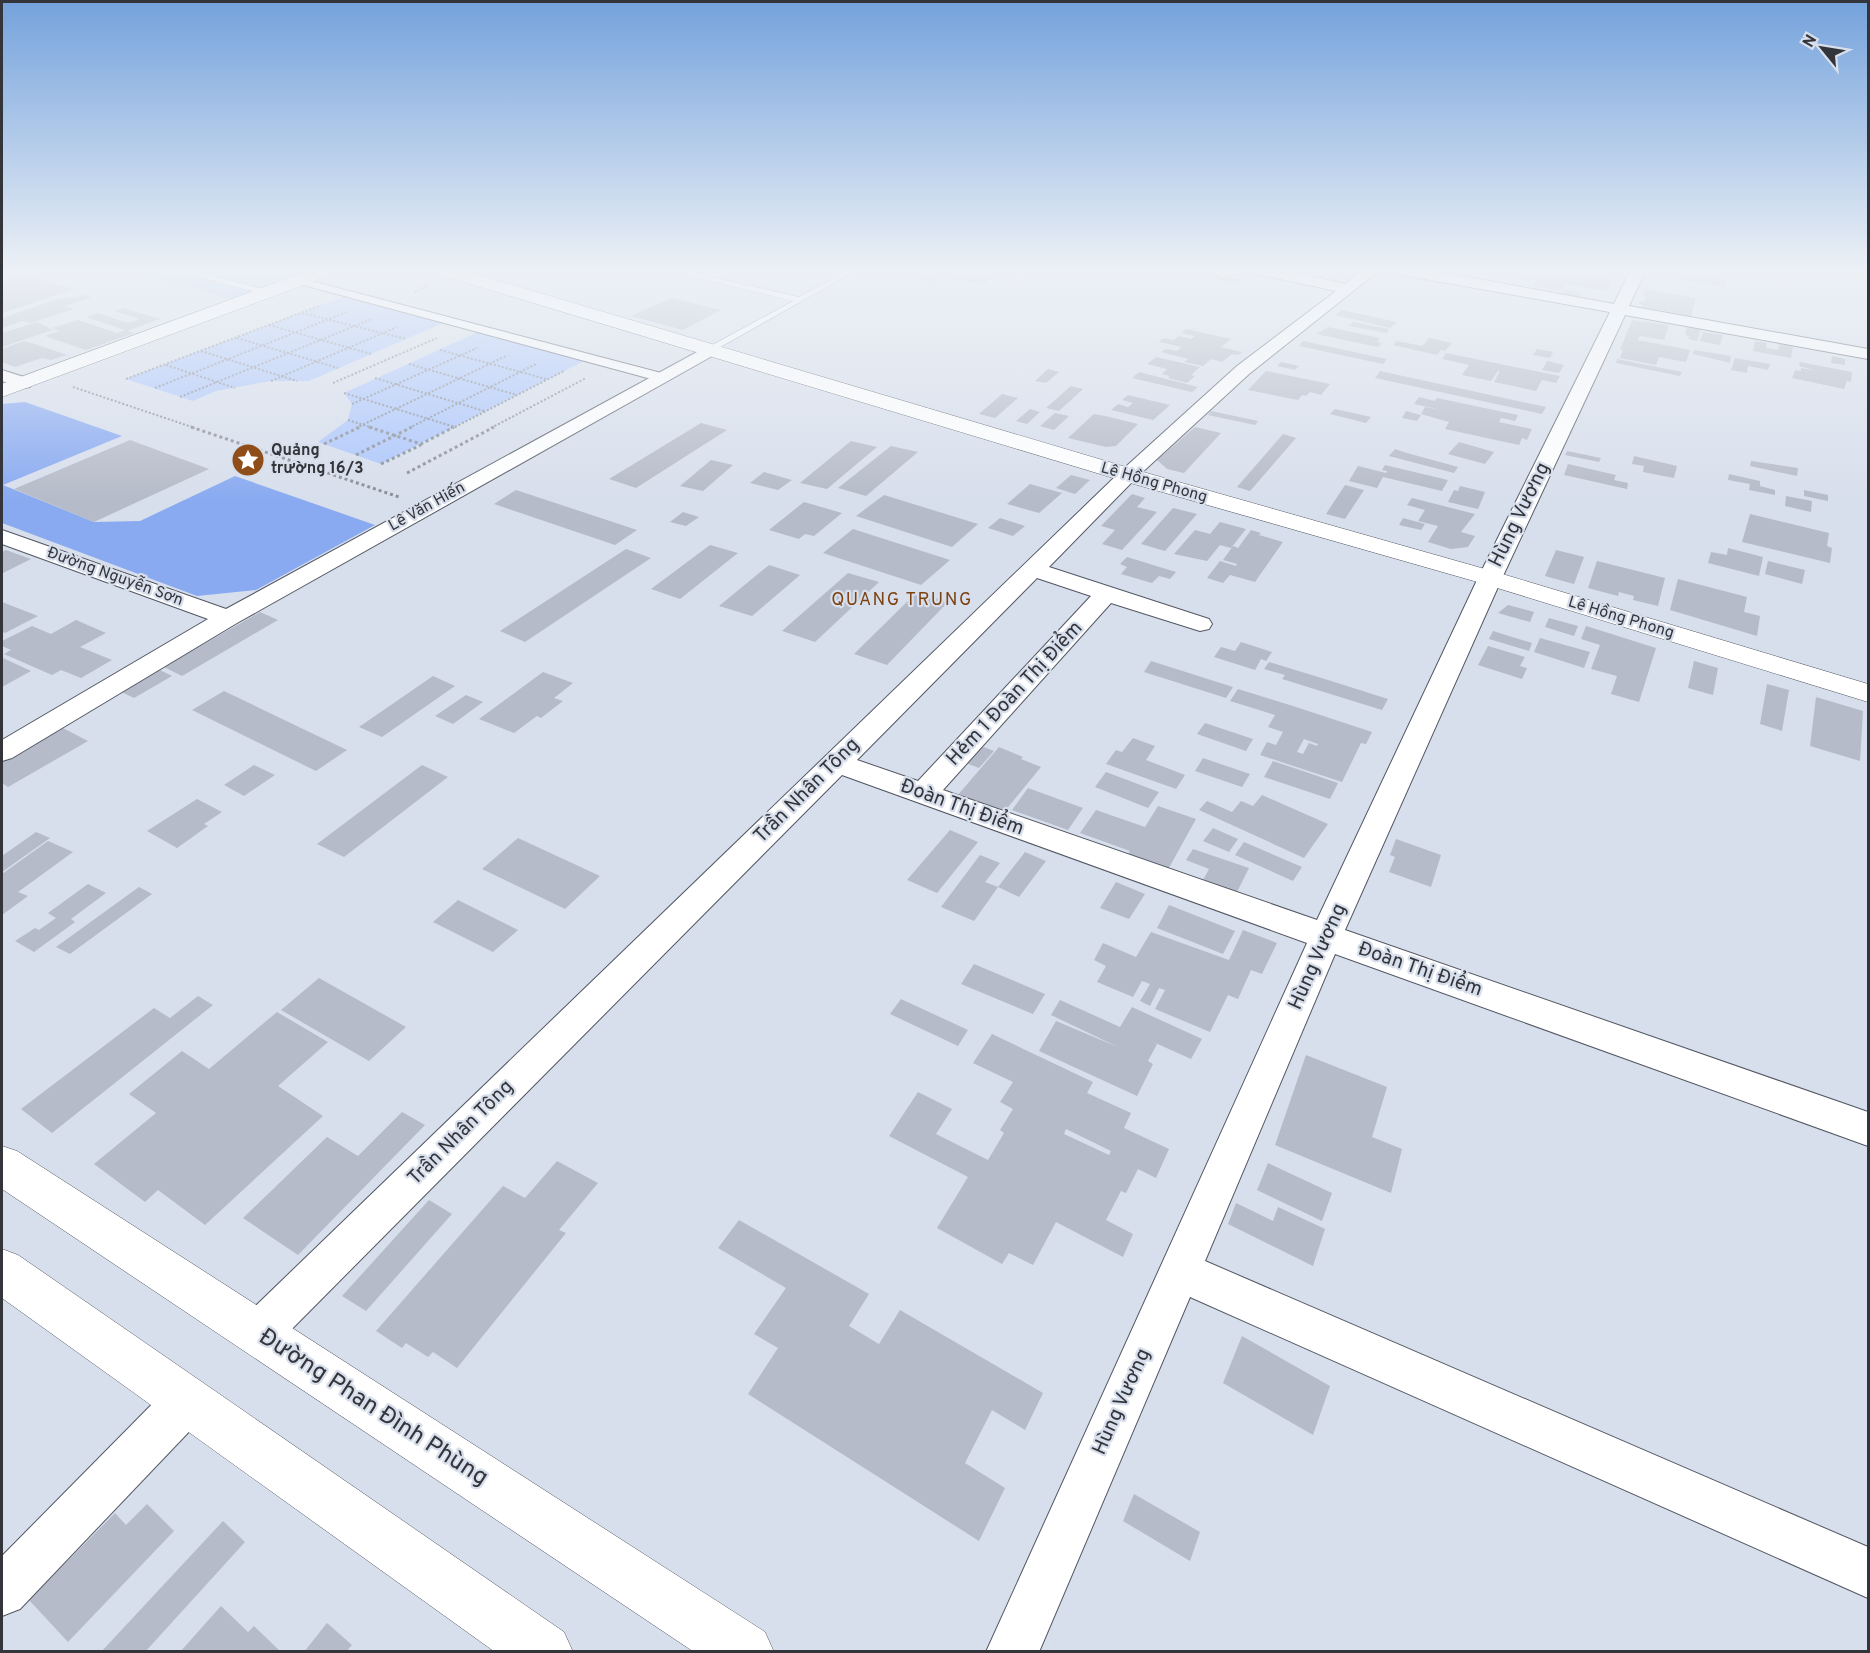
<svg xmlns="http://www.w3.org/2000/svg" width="1870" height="1653" font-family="Overpass,sans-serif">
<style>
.green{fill:#acc6fc}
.forest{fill:#89aaf1}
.building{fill:#b5bbc8;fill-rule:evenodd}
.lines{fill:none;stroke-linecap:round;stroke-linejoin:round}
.service-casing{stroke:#525763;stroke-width:1}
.pedestrian-casing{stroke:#525763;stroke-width:2}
.minor-casing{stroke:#525763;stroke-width:2}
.tertiary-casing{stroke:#525763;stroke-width:1}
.primary-casing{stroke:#525763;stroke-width:1}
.path-far1{stroke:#898e97;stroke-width:2;stroke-dasharray:2 2;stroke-linecap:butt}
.path{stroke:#898e97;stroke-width:3;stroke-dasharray:3 3;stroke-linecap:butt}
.service{fill:#fff;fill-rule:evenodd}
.pedestrian{fill:#fff;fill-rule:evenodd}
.minor{fill:#fff;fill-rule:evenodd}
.tertiary{fill:#fff;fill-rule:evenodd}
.primary{fill:#fff;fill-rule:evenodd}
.labels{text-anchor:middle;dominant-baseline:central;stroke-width:4.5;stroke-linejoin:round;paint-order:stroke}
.far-poi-label{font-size:16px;font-weight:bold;fill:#33353a;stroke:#d8dfec;text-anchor:start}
.far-street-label{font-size:16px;fill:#33353a;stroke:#d8dfec}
.far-quarter-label{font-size:18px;letter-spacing:1.5px;fill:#7d4211;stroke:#d8dfec}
.street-label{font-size:20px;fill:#33353a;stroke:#d8dfec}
.near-street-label{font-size:24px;fill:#33353a;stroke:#d8dfec}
</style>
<rect width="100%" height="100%" fill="#d8dfec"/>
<g class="green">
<polygon points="126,269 311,269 230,299"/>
<polygon points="350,294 450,320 309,381 271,381 216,391 193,401 126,379"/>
<polygon points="485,329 590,358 381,464 318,442 348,420 352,404 344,393"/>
</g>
<polygon class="forest" points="25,402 122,436 3,485 94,522 140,521 235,476 375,525 256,590 197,596 2,523 2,404"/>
<g class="building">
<polygon points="903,269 945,269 992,277 984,284 941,277 934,282 916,279 923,274"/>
<polygon points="1524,269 1543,269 1583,278 1586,274 1604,277 1611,282 1606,291 1566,284 1560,291 1531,286 1536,280 1533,279 1530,282 1517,279"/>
<polygon points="1683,273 1726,280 1724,287 1681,280"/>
<polygon points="25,275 49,282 74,289 2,313 2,282"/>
<polygon points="1220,276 1231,278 1241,279 1236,284 1214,280"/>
<polygon points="1565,289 1582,292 1579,297 1562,294"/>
<polygon points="1645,289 1696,298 1691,316 1642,307 1643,305 1639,304 1640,301 1644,302 1646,296 1643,295"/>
<polygon points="85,295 92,297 66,306 74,309 31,323 22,321 2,328 2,318 55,300"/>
<polygon points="671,298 721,310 683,330 631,316"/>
<polygon points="123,308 160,319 127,331 134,333 86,350 45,336 59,331 52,328 78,320 117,333 125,330 86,317 98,313 128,323 140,319 114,311"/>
<polygon points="1342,310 1397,322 1390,328 1335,315"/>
<polygon points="1632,320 1669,325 1664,340 1640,336 1638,340 1690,350 1686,362 1659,357 1656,365 1620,358 1623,350 1620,350"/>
<polygon points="37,322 53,330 2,347 2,333"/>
<polygon points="1353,322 1389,329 1387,333 1349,326"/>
<polygon points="1328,327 1380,338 1377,342 1382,343 1378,347 1316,334"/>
<polygon points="1687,327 1701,329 1697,341 1688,339 1689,336 1685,335"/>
<polygon points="1186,329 1231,339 1221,347 1242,352 1238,355 1232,354 1222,362 1211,359 1203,366 1184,362 1188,359 1161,352 1166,349 1177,351 1182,347 1159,342 1164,338 1174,340 1179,336 1191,339 1195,336 1181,333"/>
<polygon points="1703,332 1723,335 1720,345 1700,341"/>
<polygon points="1429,338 1452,343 1445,351 1441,350 1437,355 1393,345 1397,341 1422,346"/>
<polygon points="24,341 35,344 67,355 51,360 42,358 15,367 2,362 2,349"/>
<polygon points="1303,341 1387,359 1383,364 1299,346"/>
<polygon points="1755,341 1767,343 1766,348 1778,350 1779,344 1793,347 1791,358 1753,351"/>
<polygon points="1537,349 1553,352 1550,358 1533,355"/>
<polygon points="1694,350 1731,356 1730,363 1693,354"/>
<polygon points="1446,353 1560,376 1556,383 1542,380 1536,391 1494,382 1500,371 1498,371 1491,381 1462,375 1469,365 1442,359"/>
<polygon points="1832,356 1845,359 1845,365 1831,363"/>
<polygon points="1156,357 1200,367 1191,375 1195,376 1187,383 1168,378 1170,376 1162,374 1167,369 1147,364"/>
<polygon points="1735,358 1770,364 1768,370 1748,366 1747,373 1731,370"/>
<polygon points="1617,359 1682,372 1680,376 1616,363"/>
<polygon points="1547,361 1564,365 1559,373 1542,370"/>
<polygon points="1281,362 1299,366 1295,370 1277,366"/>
<polygon points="1800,362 1852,372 1851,382 1847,381 1844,389 1792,378 1795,370 1801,371 1801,368 1817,371 1799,366"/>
<polygon points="1048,369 1059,372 1046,383 1035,381"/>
<polygon points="1266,371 1330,384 1321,395 1310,392 1306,396 1302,395 1298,400 1248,390"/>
<polygon points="1380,371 1546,407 1542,414 1375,378"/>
<polygon points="1139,372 1198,387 1192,392 1132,378"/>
<polygon points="1071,386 1083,389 1059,411 1046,408"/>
<polygon points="1002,394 1018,398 995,418 979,414"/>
<polygon points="1128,395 1170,405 1153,420 1111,410 1118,404 1128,407 1133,403 1122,400"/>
<polygon points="1419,397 1435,401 1437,398 1518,415 1515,421 1501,418 1499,422 1532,429 1527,440 1522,438 1519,445 1445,429 1449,422 1421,414 1425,407 1442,410 1414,404"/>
<polygon points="1030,409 1040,412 1027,424 1016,421"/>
<polygon points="1335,409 1371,417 1366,423 1330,414"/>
<polygon points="1211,411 1258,421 1255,425 1208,415"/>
<polygon points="1406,411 1421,415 1417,421 1402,418"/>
<polygon points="1055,413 1069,416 1054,430 1040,426"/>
<polygon points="1094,414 1105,416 1138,424 1116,446 1106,447 1068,438"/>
<polygon points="701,423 727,430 636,488 609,479"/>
<polygon points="1195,427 1221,433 1184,473 1167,469 1157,460"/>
<polygon points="1283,434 1296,438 1250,491 1237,487"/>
<polygon points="130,440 209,469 94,522 14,489"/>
<polygon points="851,441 877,447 827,489 800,483"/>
<polygon points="1459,442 1494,452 1485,464 1448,454"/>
<polygon points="891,446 918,452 866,496 838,488"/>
<polygon points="1395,449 1407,453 1458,467 1454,473 1389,456"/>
<polygon points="1567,451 1601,458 1599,462 1565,455"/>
<polygon points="1634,456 1677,466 1674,478 1643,472 1644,466 1632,464"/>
<polygon points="711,460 733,465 703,491 680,486"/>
<polygon points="1751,461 1798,468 1797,476 1750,466"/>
<polygon points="1568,464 1616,475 1614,480 1628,483 1627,489 1564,475"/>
<polygon points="1385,465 1448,480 1442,491 1383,477 1377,488 1349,481 1358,466 1386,473 1387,471 1382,470"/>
<polygon points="764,472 792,480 778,490 750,483"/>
<polygon points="1729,474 1760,481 1760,486 1775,490 1775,495 1749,490 1750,484 1728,480"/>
<polygon points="1071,475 1090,480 1075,494 1056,488"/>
<polygon points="1030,484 1062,493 1039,513 1007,504"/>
<polygon points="1345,485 1364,490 1345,519 1326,514"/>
<polygon points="1460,486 1485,492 1478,509 1448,502 1454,490 1458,491"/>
<polygon points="516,490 637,530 615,545 494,504"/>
<polygon points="1804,490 1828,495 1828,501 1804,496"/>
<polygon points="1132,494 1145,498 1137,507 1157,512 1122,550 1102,544 1115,530 1101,526"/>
<polygon points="884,495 978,524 952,547 856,516"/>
<polygon points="1786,496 1812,501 1811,512 1785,506"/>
<polygon points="1412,498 1475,514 1461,532 1475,536 1468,547 1451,549 1428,542 1438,526 1418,521 1425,510 1407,505"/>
<polygon points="804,502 842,513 814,536 805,534 799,539 769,530"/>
<polygon points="1173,508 1197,514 1165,551 1141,544"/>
<polygon points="683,512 699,517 686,526 670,522"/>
<polygon points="1750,514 1829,533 1827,546 1832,548 1830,563 1742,542"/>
<polygon points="1000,518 1025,526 1013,536 988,528"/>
<polygon points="1403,518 1425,524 1421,530 1399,525"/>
<polygon points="1220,522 1246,529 1231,548 1220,545 1207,561 1174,554 1195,530 1210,534"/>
<polygon points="853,529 950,560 921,585 823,553"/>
<polygon points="1251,530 1261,533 1259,535 1283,542 1255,582 1230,575 1223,583 1207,578 1220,561 1236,566 1237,564 1223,560 1233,546 1238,548"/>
<polygon points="710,545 738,553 680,599 651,589"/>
<polygon points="1728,548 1763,557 1759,576 1708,563 1711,552 1727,555"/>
<polygon points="626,549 651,558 525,642 500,631"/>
<polygon points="6,550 31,559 3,573 2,552"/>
<polygon points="1556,550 1584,557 1574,584 1545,576"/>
<polygon points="1127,557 1176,572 1170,579 1159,576 1152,583 1121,574 1127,567 1120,564"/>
<polygon points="1597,561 1665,578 1658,606 1633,600 1634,596 1619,592 1618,596 1588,588"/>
<polygon points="1768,561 1805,570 1802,584 1765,574"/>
<polygon points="769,565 800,575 752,616 719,606"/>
<polygon points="848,573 879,582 815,642 782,631"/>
<polygon points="1678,579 1747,597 1744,612 1760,616 1757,636 1670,610"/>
<polygon points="917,592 948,602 887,665 854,654"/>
<polygon points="2,602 38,616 5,633 2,632"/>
<polygon points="1508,605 1534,612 1530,622 1498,613"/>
<polygon points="260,612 278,620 182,676 164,667"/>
<polygon points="1549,618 1578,626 1574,636 1545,627"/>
<polygon points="76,620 106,633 80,647 112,660 81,678 61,670 52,675 4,654 11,650 2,646 2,641 32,626 51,634"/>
<polygon points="1586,626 1656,648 1639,702 1611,694 1617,676 1591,669 1600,645 1581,639"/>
<polygon points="1493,631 1532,643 1529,651 1489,639"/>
<polygon points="1540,638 1590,652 1584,668 1534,652"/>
<polygon points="1241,642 1272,652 1266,661 1261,659 1255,670 1214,657 1221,647 1235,651"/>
<polygon points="1488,646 1525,657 1520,666 1527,668 1522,679 1478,665"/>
<polygon points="3,658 31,671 2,687"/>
<polygon points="1151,661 1233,687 1226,698 1144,672"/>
<polygon points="1694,661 1718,668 1713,695 1688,688"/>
<polygon points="1269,662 1328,680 1388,699 1382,710 1282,679 1285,675 1264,669"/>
<polygon points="158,669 172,676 134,698 113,688"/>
<polygon points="543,672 573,683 554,698 563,701 541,718 537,716 514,733 479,719"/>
<polygon points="433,676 455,686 382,737 359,727"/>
<polygon points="1767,684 1789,690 1782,731 1760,724"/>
<path d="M1238,689l55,17 79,26 -6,12 -5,-1 -19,39 -82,-27 7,-13 9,3 7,-13 -15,-5 7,-12 -45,-14zM1304,739l14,5 -1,2 -8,-3 -6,11 -6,-2z"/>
<polygon points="224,691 347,750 316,771 192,710"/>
<polygon points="466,695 483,702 453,724 435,716"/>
<polygon points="1816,697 1863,711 1860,761 1810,746"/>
<polygon points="1205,723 1253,739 1246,751 1197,734"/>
<polygon points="57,725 88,741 8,787 2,783 2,756"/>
<polygon points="1133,738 1155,746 1146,760 1185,775 1176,789 1106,764 1116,750 1122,752"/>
<polygon points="973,743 994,751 979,768 958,760"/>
<polygon points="999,747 1023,757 1021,759 1041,767 996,822 951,803"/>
<polygon points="1203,758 1250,774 1242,787 1195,771"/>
<polygon points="1273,761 1303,771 1338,783 1330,799 1264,777"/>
<polygon points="254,765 275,775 244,796 224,785"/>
<polygon points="422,765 448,777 344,857 317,844"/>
<polygon points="1106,772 1159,792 1148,808 1095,787"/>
<polygon points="1028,788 1083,808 1068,830 1012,810"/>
<polygon points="1262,795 1328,824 1304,858 1199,810 1207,801 1232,812 1241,801 1253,806"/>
<polygon points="197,799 222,812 204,824 208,826 177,848 147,831"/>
<polygon points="1158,806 1196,819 1160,884 1120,869 1130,851 1080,833 1096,810 1145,827"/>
<polygon points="1213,828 1238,839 1229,852 1203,841"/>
<polygon points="950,830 978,842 937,893 907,880"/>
<polygon points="36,832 50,838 2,872 2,856"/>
<polygon points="518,838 600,876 565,909 482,869"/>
<polygon points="1396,839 1441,855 1431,887 1389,872 1395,857 1390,855"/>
<polygon points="48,841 73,852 18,892 28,896 2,915 2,874"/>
<polygon points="1244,842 1302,867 1293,881 1235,855"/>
<polygon points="1193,849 1249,868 1229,908 1195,895 1209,869 1186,860"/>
<polygon points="1025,852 1046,861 1019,897 998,887"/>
<polygon points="980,855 1000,863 985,882 998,887 974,921 941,907"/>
<polygon points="1116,882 1145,894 1129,919 1100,908"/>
<polygon points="88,884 106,893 71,919 75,922 34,952 15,941 35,928 39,930 56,918 48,913"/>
<polygon points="139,887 152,894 70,954 56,947"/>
<polygon points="458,900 518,930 493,952 433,922"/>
<polygon points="1169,905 1235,931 1223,954 1157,928"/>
<polygon points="1243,930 1277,943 1262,974 1251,970 1238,999 1228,995 1210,1032 1155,1009 1165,990 1159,988 1150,1006 1140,1001 1150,984 1142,981 1133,997 1097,982 1106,966 1094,960 1103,943 1136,957 1151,932 1229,960"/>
<polygon points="974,964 1045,994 1033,1014 961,984"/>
<polygon points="319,978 406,1027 369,1061 281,1010"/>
<polygon points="198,996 213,1005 52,1133 21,1109 154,1008 170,1018"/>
<polygon points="901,999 968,1030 958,1046 890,1014"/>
<polygon points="1060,1000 1120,1027 1132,1007 1202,1039 1191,1059 1151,1041 1157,1044 1148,1061 1153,1064 1137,1096 1039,1051 1056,1021 1118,1047 1051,1015"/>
<polygon points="277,1012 328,1042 278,1086 323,1116 205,1225 158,1190 145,1202 94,1164 156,1113 129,1094 182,1051 209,1069"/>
<path d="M992,1034l101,48 -6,11 44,20 -7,15 45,21 -13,29 -18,-9 -12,24 -5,-2 -15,29 27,14 -10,23 -67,-35 -23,43 -24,-12 -7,11 -65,-36 31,-51 -79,-41 29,-44 34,17 -16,25 52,26 16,-27 -4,-3 13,-21 -13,-7 13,-20 -40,-19zM1066,1129l45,22 -2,4 -45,-21z"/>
<polygon points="1306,1055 1387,1087 1372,1137 1402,1149 1391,1193 1275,1145"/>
<polygon points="402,1112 425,1125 298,1255 243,1218 327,1137 358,1156"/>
<polygon points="557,1161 598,1183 559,1230 566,1233 457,1368 433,1352 428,1357 406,1343 402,1348 376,1331 503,1186 525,1198"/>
<polygon points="1268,1163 1332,1193 1322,1221 1257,1190"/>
<polygon points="429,1200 452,1214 366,1311 342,1296"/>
<polygon points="1236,1203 1273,1221 1278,1207 1325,1229 1313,1266 1228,1224"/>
<polygon points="739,1220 869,1294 849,1326 879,1344 900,1310 1043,1393 1025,1430 992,1410 965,1463 1005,1488 979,1541 748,1394 778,1348 754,1334 786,1288 718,1248"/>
<polygon points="1242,1336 1330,1386 1313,1435 1223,1383"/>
<polygon points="1134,1494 1200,1532 1190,1561 1123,1521"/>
<polygon points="147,1504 174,1531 68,1642 29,1600 115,1513 126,1525"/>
<polygon points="223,1521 245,1542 145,1652 101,1652"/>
<polygon points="221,1606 248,1632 254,1626 281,1652 180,1652"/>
<polygon points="327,1623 352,1645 346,1652 304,1652"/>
</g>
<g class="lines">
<g class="service-casing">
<g id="service">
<polygon points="662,269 677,269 799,297 850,269 859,269 708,354 705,353 705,349 793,301"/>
<polygon points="197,272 271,291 272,293 268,295 194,276 194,272"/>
</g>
</g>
<g class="pedestrian-casing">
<polygon id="pedestrian" points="300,278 665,374 667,377 665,380 655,380 296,283 294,281"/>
</g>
<g class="minor-casing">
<g id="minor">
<polygon points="1243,269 1241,272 1222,278 1214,273 1218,269"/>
<path d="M1250,269h30l65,15 19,-15h17l-132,105 -114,105 -86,88 160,52 3,5 -3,5 -9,2 -89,-28 -168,187 374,130 161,-342 132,-266 -214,-38 -7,-5h35l190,35 17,-35h15l-17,37 239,43v10l-243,-44 -123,263 -157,352 523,182v34l-533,-192 -130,307 663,286v51l-678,-301 -151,355h-53l321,-709 -465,-168 -569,573 -15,7 -15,-7 -7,-15 7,-15 878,-847 116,-105 99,-75 -79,-17zM1037,578l54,18 -173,185 -61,-21z"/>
<polygon points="708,346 714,347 717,351 714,355 237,623 12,758 2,761 2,740 208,619 2,544 2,530 226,609"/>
<polygon points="2,370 30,379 33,383 30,387 24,388 2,381"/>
<polygon points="187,1378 203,1385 210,1401 203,1417 20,1609 2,1616 2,1556 171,1385"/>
</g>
</g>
<g class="tertiary-casing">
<g id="tertiary">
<polygon points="313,269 338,269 336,273 2,397 2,384"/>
<polygon points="432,269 459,269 1136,470 1499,573 1868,684 1868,702 1481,583 1120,480 434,273"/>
</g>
</g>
<g class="primary-casing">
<g id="primary">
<polygon points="2,1146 17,1151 765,1632 774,1652 694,1652 2,1189"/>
<polygon points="2,1249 18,1255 564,1632 573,1652 495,1652 2,1298"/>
</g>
</g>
<g class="path-far1">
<polyline points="135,272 142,269"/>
<polyline points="414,292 429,286"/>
<polyline points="302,313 406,339"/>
<polyline points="269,325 371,354"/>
<polyline points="237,338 338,368"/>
<polyline points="440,350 546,379"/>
<polyline points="201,351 297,381"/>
<polyline points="409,364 517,395"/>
<polyline points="166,365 235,388"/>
<polyline points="375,378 484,411"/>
<polyline points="126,379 319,306"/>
<polyline points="271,381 397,327"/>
<polyline points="333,383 437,338"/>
<polyline points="73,387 195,428"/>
<polyline points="155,388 347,312"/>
<polyline points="344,393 455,427 564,371"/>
<polyline points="180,397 372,319"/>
<polyline points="352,404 477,348"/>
<polyline points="348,420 373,428"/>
<polyline points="356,428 506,356"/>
<polyline points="409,428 536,364"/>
<polyline points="451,428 454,427"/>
<polyline points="491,428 586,378"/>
</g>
<g class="path">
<polyline points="191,427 399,497"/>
<polyline points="369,427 421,444 454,427"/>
<polyline points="324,444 360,427"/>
<polyline points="356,455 412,427"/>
<polyline points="381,464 421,445"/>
<polyline points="407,473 494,427"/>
</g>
<use href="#service" class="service"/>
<use href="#pedestrian" class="pedestrian"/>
<use href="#minor" class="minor"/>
<use href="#tertiary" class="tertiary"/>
<use href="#primary" class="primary"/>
</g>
<linearGradient id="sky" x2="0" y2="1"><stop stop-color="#74a2dc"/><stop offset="0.54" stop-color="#edf1f6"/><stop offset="1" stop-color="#edf1f6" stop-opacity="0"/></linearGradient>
<rect width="1870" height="501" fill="url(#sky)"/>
<defs>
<g id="sight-disc" transform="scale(1.725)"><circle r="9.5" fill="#8f4e19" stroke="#d8dfec"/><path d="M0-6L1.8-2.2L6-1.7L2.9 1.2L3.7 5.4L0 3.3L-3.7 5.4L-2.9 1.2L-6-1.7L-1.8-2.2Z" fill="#fff"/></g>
</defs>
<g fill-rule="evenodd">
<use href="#sight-disc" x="248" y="460"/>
</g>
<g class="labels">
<g class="far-poi-label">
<text x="271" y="451">Quảng<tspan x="271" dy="18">trường 16/3</tspan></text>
</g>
<g class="far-street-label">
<text transform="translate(1154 483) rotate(16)">Lê Hồng Phong</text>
<text transform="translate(427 507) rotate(-29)">Lê Văn Hiến</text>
<text transform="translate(115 577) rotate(20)">Đường Nguyễn Sơn</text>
<text transform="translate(1621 618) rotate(17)">Lê Hồng Phong</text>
</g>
<g class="far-quarter-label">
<text x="902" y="600">QUANG TRUNG</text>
</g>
<g class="street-label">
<text transform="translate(1520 515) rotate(-64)">Hùng Vương</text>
<text transform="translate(1015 694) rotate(-47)">Hẻm 1 Đoàn Thị Điểm</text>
<text transform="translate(807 791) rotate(-45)">Trần Nhân Tông</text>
<text transform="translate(962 808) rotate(20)">Đoàn Thị Điểm</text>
<text transform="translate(1318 957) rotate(-66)">Hùng Vương</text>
<text transform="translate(1420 970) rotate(19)">Đoàn Thị Điểm</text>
<text transform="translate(461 1133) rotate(-45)">Trần Nhân Tông</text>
<text transform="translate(1122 1402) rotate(-66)">Hùng Vương</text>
</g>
<g class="near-street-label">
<text transform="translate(373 1408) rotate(33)">Đường Phan Đình Phùng</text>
</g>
</g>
<rect width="1870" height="1653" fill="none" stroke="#33353a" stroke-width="6"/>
<g transform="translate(1822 48) rotate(300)" stroke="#d8dfec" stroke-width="4.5" paint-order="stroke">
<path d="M0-4.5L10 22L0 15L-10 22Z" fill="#33353a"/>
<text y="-9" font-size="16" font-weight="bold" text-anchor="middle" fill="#33353a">N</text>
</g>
</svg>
